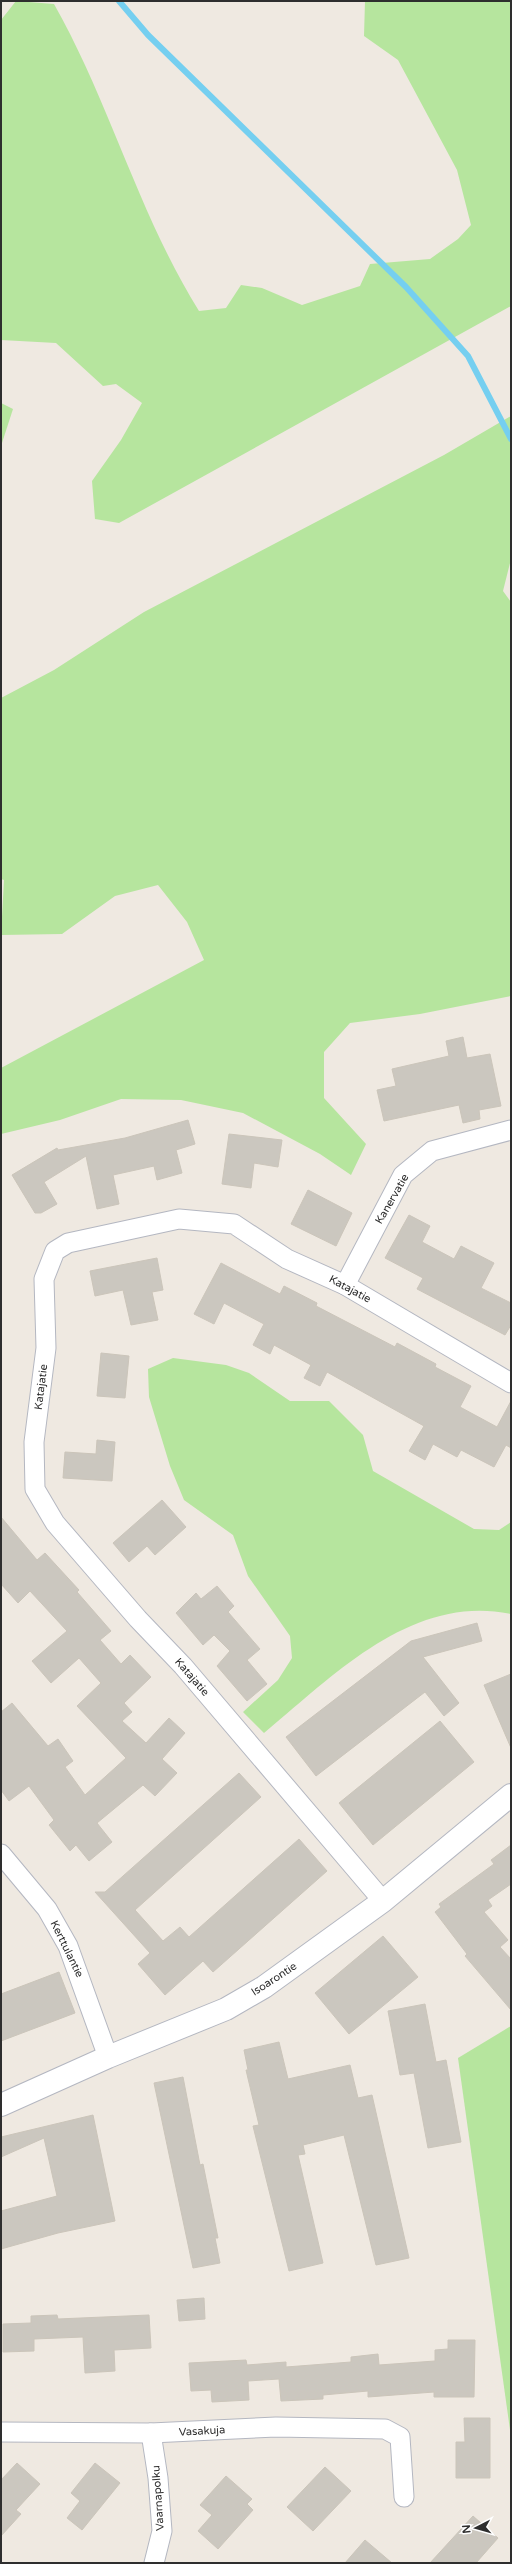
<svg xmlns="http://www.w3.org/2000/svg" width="512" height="2564" font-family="'Varela Round',sans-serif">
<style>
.green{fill:#b6e59e}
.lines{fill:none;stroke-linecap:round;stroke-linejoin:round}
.stream{stroke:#75cff0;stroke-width:6}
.building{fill:#cbc7bf;stroke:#cbc5ba}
.minor-casing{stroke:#b4b7c1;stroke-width:21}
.tertiary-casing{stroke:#b4b7c1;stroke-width:24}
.minor{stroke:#fff;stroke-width:19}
.tertiary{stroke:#fff;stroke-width:22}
.labels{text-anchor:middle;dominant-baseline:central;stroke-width:3.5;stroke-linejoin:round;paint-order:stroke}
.street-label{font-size:11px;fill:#2e2e2e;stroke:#fff}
</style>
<rect width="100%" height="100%" fill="#efe9e1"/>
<g class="green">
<path d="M16,1l38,3c56,99 85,211 145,307l27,-3 15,-23 21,3 40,17 58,-19 10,-22 60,-5 28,-20 13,-14 -14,-55 -59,-110 -34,-24 1,-35h146v305l-392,217 -24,-4 -3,-38 29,-41 21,-37 -26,-19 -13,2 -47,-43 -55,-3v-320z"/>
<polygon points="1,403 13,409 1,446"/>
<polygon points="511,416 511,559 503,591 511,602 511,996 420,1014 350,1023 324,1052 324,1098 366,1144 351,1175 320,1154 243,1113 181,1100 121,1099 60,1120 1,1134 1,1068 204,960 187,922 158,885 115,896 62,934 1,935 4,880 1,879 1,698 54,670 144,612 444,455"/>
<path d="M173,1358l53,7 23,8 41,28h39l34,34 10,36 101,58 25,1 12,-8v92c-99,-21 -178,62 -247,119l-21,-21 35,-32 14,-22 -2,-22 -42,-60 -15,-41 -49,-35 -14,-34 -21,-69 -1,-28z"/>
<polygon points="511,2026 511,2437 458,2058"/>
</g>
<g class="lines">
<polyline class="stream" points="119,1 148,35 406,287 468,356 511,439"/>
</g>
<g class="building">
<polygon points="463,1037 467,1058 490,1054 501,1106 479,1110 480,1119 463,1123 459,1105 384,1121 377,1090 396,1086 392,1069 449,1056 446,1041"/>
<polygon points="188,1120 195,1144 176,1150 182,1173 157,1180 154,1166 113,1175 119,1204 97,1209 86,1156 44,1182 57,1204 41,1213 35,1213 12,1175 57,1148 58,1150 125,1138"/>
<polygon points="229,1134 282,1140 278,1167 254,1163 251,1188 222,1184"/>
<polygon points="308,1190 352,1213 336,1246 291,1224"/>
<polygon points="409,1215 430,1226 422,1242 454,1259 461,1246 494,1263 481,1288 511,1303 511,1325 505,1335 417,1289 423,1278 385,1258"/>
<polygon points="157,1258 163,1290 152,1292 158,1320 131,1325 123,1290 95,1296 90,1271"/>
<polygon points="221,1263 280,1294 284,1286 317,1303 316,1306 395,1347 397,1343 436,1364 435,1367 471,1386 460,1407 497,1427 511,1401 511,1448 506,1445 494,1467 461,1450 457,1457 433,1444 425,1460 409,1451 424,1426 327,1372 320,1386 304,1378 311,1365 274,1345 270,1354 253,1345 264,1324 224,1303 214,1324 194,1314"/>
<polygon points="101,1353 129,1356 125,1398 97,1396"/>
<polygon points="97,1440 115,1442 112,1481 63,1478 65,1452 96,1454"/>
<polygon points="162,1500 186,1527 155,1555 147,1546 129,1562 113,1543"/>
<polygon points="1,1517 37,1560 45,1553 79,1590 77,1592 111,1631 100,1640 121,1664 130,1655 151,1677 124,1703 132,1712 122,1721 146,1743 169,1718 185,1733 162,1759 177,1773 155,1796 143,1785 97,1823 112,1842 89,1861 76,1845 70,1851 49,1825 54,1820 29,1786 9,1801 1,1790 1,1712 12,1703 48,1746 58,1739 73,1761 65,1767 85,1795 126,1758 77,1706 101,1683 79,1658 51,1683 32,1661 67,1631 30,1591 18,1603 1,1584"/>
<polygon points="217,1586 234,1606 228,1612 260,1649 247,1660 267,1684 247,1701 217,1666 230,1651 214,1635 203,1645 176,1613 196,1593 201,1599"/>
<polygon points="477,1623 482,1641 423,1657 459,1703 444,1716 425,1692 316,1776 286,1737 411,1641"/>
<polygon points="511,1674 511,1748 484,1685"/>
<polygon points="440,1721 474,1762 373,1845 339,1803"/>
<polygon points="239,1773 261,1797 135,1910 163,1941 180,1927 189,1937 299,1839 327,1871 213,1972 203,1961 165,1995 138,1964 150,1953 95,1892 105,1892"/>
<polygon points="511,1845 511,1884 488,1900 492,1906 484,1912 508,1940 500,1947 511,1959 511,2010 465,1956 467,1954 435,1912 441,1907 439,1904 494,1864 491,1860"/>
<polygon points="383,1936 418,1977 349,2034 315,1993"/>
<polygon points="59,1972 75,2013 1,2041 1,1994"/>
<polygon points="425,2004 436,2062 446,2060 461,2142 428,2148 414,2073 400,2075 388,2011"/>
<polygon points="279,2042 288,2079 350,2065 358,2098 372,2095 409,2258 376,2265 344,2135 303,2145 305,2154 298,2155 323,2263 289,2271 253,2126 259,2125 246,2070 248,2070 244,2050"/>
<polygon points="183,2077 200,2165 203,2164 218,2238 215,2238 220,2263 193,2268 154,2083"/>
<polygon points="93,2115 115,2221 58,2233 1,2249 1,2211 57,2196 44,2138 1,2157 1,2137"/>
<polygon points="204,2298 205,2319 179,2321 177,2300"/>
<polygon points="57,2315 58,2319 149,2315 151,2348 114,2350 115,2371 85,2373 83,2337 34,2339 34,2351 3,2352 3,2324 31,2323 31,2316"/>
<polygon points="448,2340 475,2340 474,2397 434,2397 434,2392 368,2397 368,2391 323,2395 323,2399 281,2401 279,2379 248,2381 249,2400 212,2402 211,2390 191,2391 189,2363 246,2360 247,2365 286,2362 286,2367 351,2362 351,2357 378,2354 379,2365 435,2361 435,2350 448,2349"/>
<polygon points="464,2418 490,2418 490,2478 456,2478 456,2442 465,2442"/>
<polygon points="17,2463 40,2484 16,2510 21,2514 1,2536 1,2480"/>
<polygon points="95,2463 120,2483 82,2530 67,2518 80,2501 71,2493"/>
<polygon points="325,2467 351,2491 313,2531 287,2507"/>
<polygon points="226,2476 252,2499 247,2504 253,2510 218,2549 198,2531 212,2515 200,2505"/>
<polygon points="473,2516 498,2538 476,2563 430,2563"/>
<polygon points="365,2540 392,2563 345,2563"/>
</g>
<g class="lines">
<g class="minor-casing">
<g id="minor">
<polyline points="345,1285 403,1175 432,1151 511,1130"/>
<polyline points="1,1854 47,1909 68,1946 108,2057"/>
<polyline points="383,1901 183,1666 138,1619 55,1523 35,1489 34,1442 46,1348 44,1279 55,1251 68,1243 179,1219 234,1224 287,1259 345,1285 511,1383"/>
<polyline points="1,2432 151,2433 276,2427 385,2429 400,2437 404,2497"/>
<polyline points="151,2433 158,2478 162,2531 154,2563"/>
</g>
</g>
<g class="tertiary-casing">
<polyline id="tertiary" points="1,2105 108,2057 226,2009 264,1987 383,1901 511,1795"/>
</g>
<use href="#minor" class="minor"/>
<use href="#tertiary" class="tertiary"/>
</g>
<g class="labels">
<g class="street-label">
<text transform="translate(392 1199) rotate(-60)">Kanervatie</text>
<text transform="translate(350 1289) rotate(28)">Katajatie</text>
<text transform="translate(41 1387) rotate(-83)">Katajatie</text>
<text transform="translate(192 1677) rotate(49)">Katajatie</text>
<text transform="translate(67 1949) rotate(64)">Kerttulantie</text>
<text transform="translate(274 1979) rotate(-33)">Isoarontie</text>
<text transform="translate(202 2431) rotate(-3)">Vasakuja</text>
<text transform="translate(158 2498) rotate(-94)">Vaarnapolku</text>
</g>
</g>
<rect width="512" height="2564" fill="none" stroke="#2e2e2e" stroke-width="4"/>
<g transform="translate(476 2528) rotate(264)" stroke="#ffffff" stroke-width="3" paint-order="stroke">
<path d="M0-3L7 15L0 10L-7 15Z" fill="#2e2e2e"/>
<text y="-6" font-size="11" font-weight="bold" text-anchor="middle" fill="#2e2e2e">N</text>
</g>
</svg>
